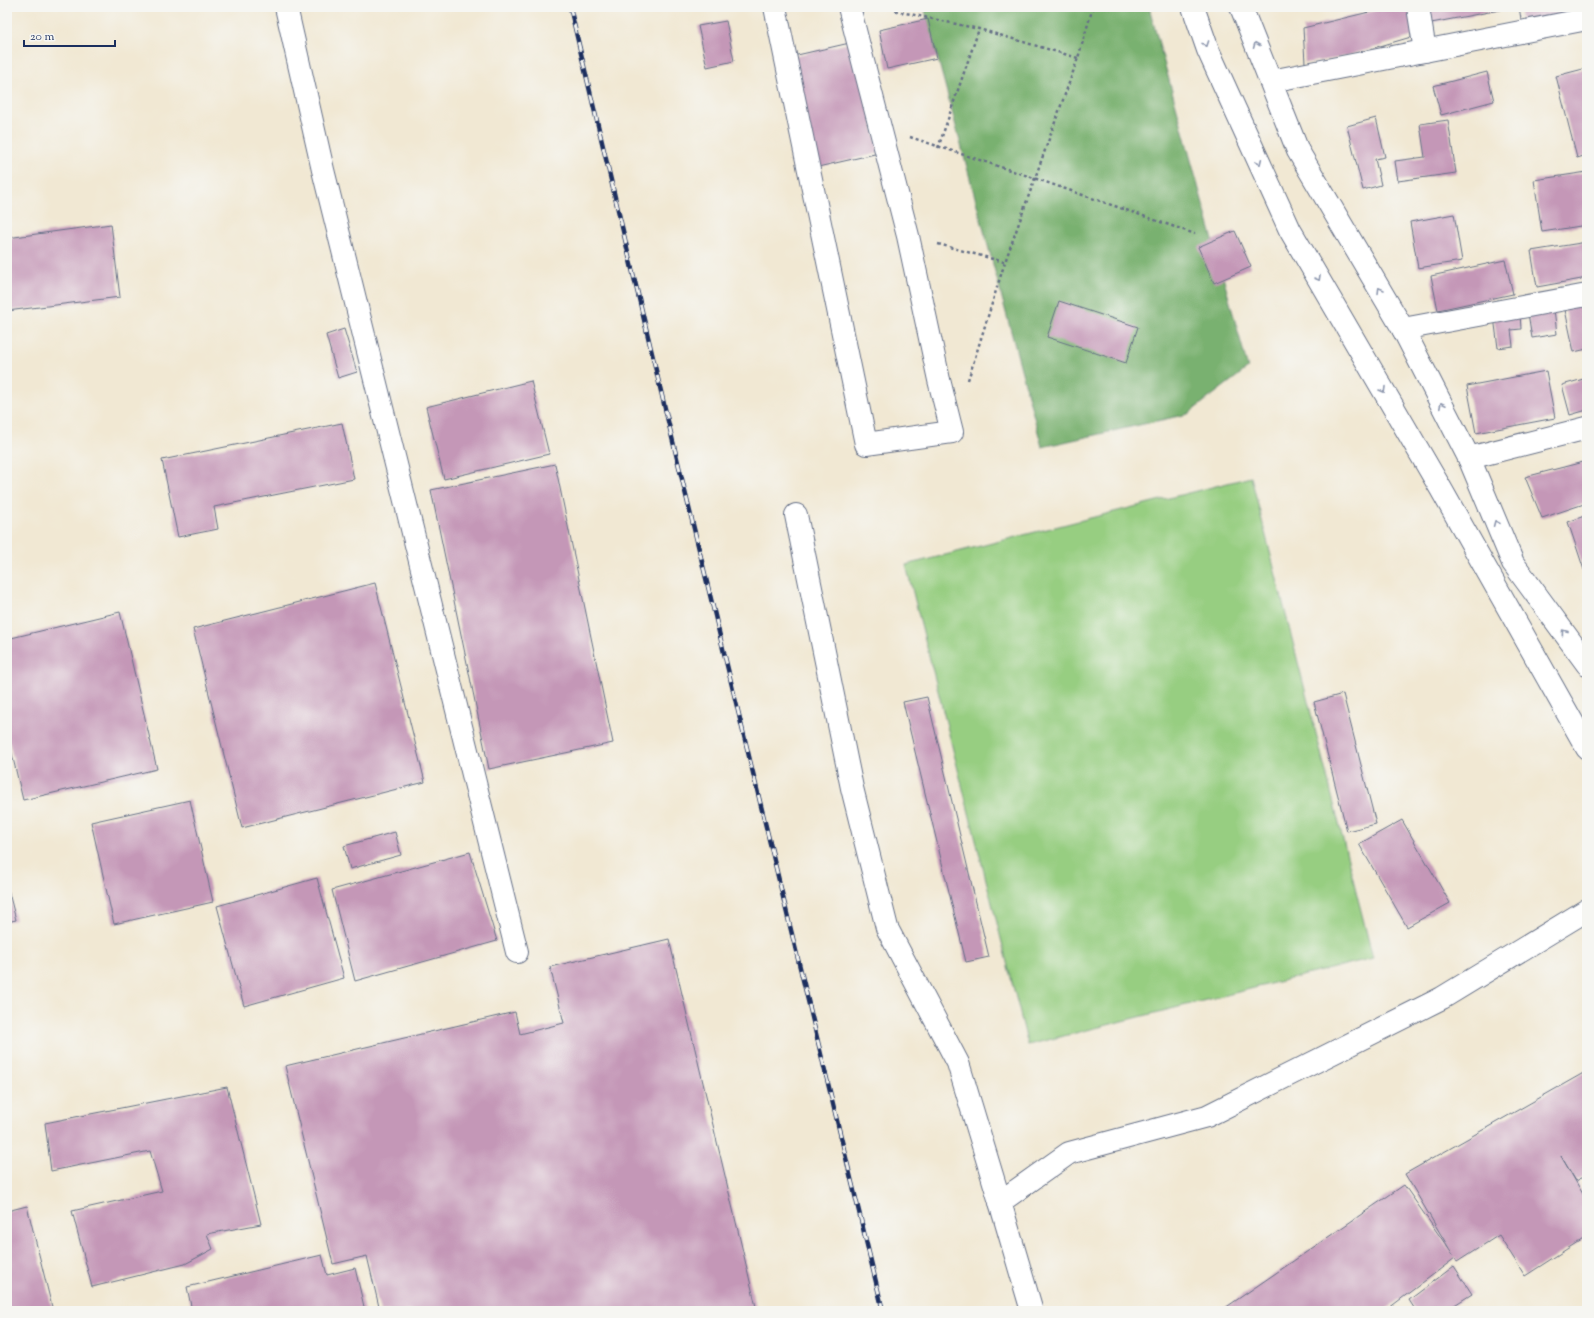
<svg xmlns="http://www.w3.org/2000/svg" width="1594" height="1318" font-family="'Sorts Mill Goudy',serif">
<style>
.green{fill:#97ce81;stroke:#597e70}
.forest{fill:#79b16f;stroke:#4a7066}
.building{fill:#c497b7}
.lines{fill:none;stroke-linecap:round;stroke-linejoin:round}
.minor-casing{stroke:#667087;stroke-width:24}
.major-casing{stroke:#667087;stroke-width:24}
.path{stroke:#667087;stroke-width:2.5;stroke-dasharray:3 3;stroke-linecap:butt}
.minor{stroke:#fff;stroke-width:22}
.major{stroke:#fff;stroke-width:22}
.rail-casing{stroke:#1b2f5e;stroke-width:4.5}
.rail{stroke:#f6f6f2;stroke-width:3;stroke-dasharray:9;stroke-linecap:butt}
.oneway{stroke:#8d97ae}
</style>
<rect width="100%" height="100%" fill="#f6f6f2"/>
<filter id="ink" filterUnits="userSpaceOnUse"><feTurbulence type="fractalNoise" baseFrequency=".025" numOctaves="2"/><feDisplacementMap in="SourceGraphic" scale="8" xChannelSelector="R" yChannelSelector="G"/><feConvolveMatrix kernelMatrix="1 2 1 2 8 2 1 2 1" color-interpolation-filters="sRGB"/></filter>
<filter id="wash" filterUnits="userSpaceOnUse"><feTurbulence type="fractalNoise" baseFrequency=".012" numOctaves="4" result="noise"/><feDisplacementMap in="SourceGraphic" scale="16" xChannelSelector="R" yChannelSelector="G"/><feGaussianBlur stdDeviation="0.9" result="paint"/><feColorMatrix in="noise" values="0 0 0 0 0 0 0 0 0 0 0 0 0 0 0 0 0 1.4 0 .05"/><feComposite in="paint" operator="in"/></filter>
<g filter="url(#wash)">
<rect width="100%" height="100%" fill="#f1e8d3"/>
<polygon class="green" points="1251,477 1373,958 1028,1045 906,565"/>
<polygon class="forest" points="924,7 1149,7 1248,368 1188,414 1042,447"/>
<g id="blocks">
<g class="building">
<polygon points="1390,7 1414,7 1418,35 1339,58 1305,63 1303,28"/>
<polygon points="1423,7 1510,7 1510,8 1426,24"/>
<polygon points="1519,7 1577,7 1579,16 1522,25"/>
<polygon points="928,19 937,58 887,69 879,30"/>
<polygon points="726,21 734,61 707,67 698,26"/>
<polygon points="854,42 879,153 818,167 793,56"/>
<polygon points="1587,68 1587,155 1577,158 1556,76"/>
<polygon points="1487,72 1494,101 1441,115 1433,86"/>
<polygon points="1376,118 1385,157 1375,159 1381,185 1363,190 1347,126"/>
<polygon points="1448,120 1456,173 1398,181 1395,161 1425,157 1420,124"/>
<polygon points="1587,172 1587,225 1542,232 1534,180"/>
<polygon points="1454,214 1462,261 1418,268 1410,222"/>
<polygon points="111,224 120,297 7,311 7,238"/>
<polygon points="1235,231 1251,267 1214,283 1198,247"/>
<polygon points="1587,242 1587,278 1537,287 1531,251"/>
<polygon points="1505,260 1513,294 1438,310 1431,276"/>
<polygon points="1587,300 1587,349 1574,352 1564,305"/>
<polygon points="1059,301 1138,327 1126,363 1047,337"/>
<polygon points="1554,309 1557,334 1532,338 1528,313"/>
<polygon points="1520,314 1521,329 1511,330 1513,346 1498,348 1494,317"/>
<polygon points="344,329 357,372 338,378 326,335"/>
<polygon points="1546,371 1555,418 1476,433 1467,386"/>
<polygon points="1587,378 1587,410 1570,415 1562,385"/>
<polygon points="531,381 549,454 444,479 426,407"/>
<polygon points="342,423 354,479 214,507 218,529 178,537 162,460"/>
<polygon points="1587,461 1587,503 1542,518 1525,477"/>
<polygon points="555,464 613,743 489,769 431,490"/>
<polygon points="1587,515 1587,569 1584,570 1568,522"/>
<polygon points="375,583 425,782 242,828 193,629"/>
<polygon points="120,612 157,769 23,800 7,733 7,639"/>
<polygon points="1343,694 1376,824 1347,831 1314,702"/>
<polygon points="927,697 989,957 966,962 903,702"/>
<polygon points="190,800 213,902 114,924 91,822"/>
<polygon points="1402,820 1450,903 1407,927 1359,844"/>
<polygon points="395,832 401,855 350,869 344,846"/>
<polygon points="470,852 497,941 355,981 332,890"/>
<polygon points="317,878 344,978 244,1006 217,906"/>
<polygon points="7,885 16,920 7,922"/>
<polygon points="669,939 757,1311 380,1311 367,1256 333,1264 285,1066 515,1012 520,1034 564,1023 550,967"/>
<polygon points="1587,1071 1587,1175 1576,1181 1561,1156 1587,1201 1587,1236 1525,1276 1499,1235 1457,1262 1455,1258 1385,1311 1226,1311 1225,1308 1404,1185 1453,1255 1405,1174"/>
<polygon points="227,1087 261,1224 207,1234 213,1249 185,1264 92,1287 72,1211 162,1191 150,1151 51,1171 45,1123"/>
<polygon points="27,1206 53,1311 7,1311 7,1211"/>
<polygon points="322,1255 327,1275 355,1268 365,1311 192,1311 187,1287"/>
<polygon points="1454,1266 1472,1294 1445,1311 1416,1311 1409,1300"/>
</g>
</g>
</g>
<g filter="url(#ink)">
<use href="#blocks" fill-opacity="0" stroke="#667087" stroke-width="1"/>
<g class="lines">
<g class="minor-casing">
<g id="minor">
<polyline points="286,7 323,170 517,952"/>
<polyline points="775,7 866,444 952,432 939,380 908,236 849,7"/>
<polyline points="1418,7 1425,51"/>
<polyline points="1271,81 1587,19"/>
<polyline points="1403,329 1587,295"/>
<polyline points="1469,458 1587,428"/>
<polyline points="796,515 852,788 887,928 958,1063 1000,1202"/>
<polyline points="1032,1311 1000,1202 1069,1153 1207,1116 1442,998 1587,910"/>
</g>
</g>
<g class="major-casing">
<g id="major">
<polyline points="1193,7 1208,50 1290,230 1441,489 1587,748"/>
<polyline points="1241,7 1298,151 1403,329 1469,458 1513,563 1587,664"/>
</g>
</g>
<g class="path">
<polyline points="892,7 892,10 979,29 1078,58"/>
<polyline points="910,137 1034,178 1195,234"/>
<polyline points="938,148 979,29"/>
<polyline points="938,244 1004,262"/>
<polyline points="968,380 1005,262 1078,58 1093,7"/>
</g>
<use href="#minor" class="minor"/>
<use href="#major" class="major"/>
<g class="rail-casing">
<polyline id="rail" points="570,7 668,421 883,1311"/>
</g>
<use href="#rail" class="rail"/>
</g>
<defs><path id="oneway-chevron" d="M-2-3.5L2.5 0L-2 3.5" fill="none" stroke-width="1.6" stroke-linecap="round" stroke-linejoin="round"/></defs>
<g class="oneway">
<use href="#oneway-chevron" transform="translate(1206 44) rotate(70)"/>
<use href="#oneway-chevron" transform="translate(1256 45) rotate(-112)"/>
<use href="#oneway-chevron" transform="translate(1259 162) rotate(66)"/>
<use href="#oneway-chevron" transform="translate(1318 278) rotate(60)"/>
<use href="#oneway-chevron" transform="translate(1380 290) rotate(-121)"/>
<use href="#oneway-chevron" transform="translate(1383 390) rotate(60)"/>
<use href="#oneway-chevron" transform="translate(1442 405) rotate(-117)"/>
<use href="#oneway-chevron" transform="translate(1496 523) rotate(-113)"/>
<use href="#oneway-chevron" transform="translate(1564 632) rotate(-126)"/>
</g>
</g>
<rect width="1594" height="1318" fill="none" stroke="#f6f6f2" stroke-width="24"/>
<path d="M24 40v6h91v-6" fill="none" stroke="#1b2f5e" stroke-width="2"/>
<text x="30" y="40" font-size="12" fill="#1b2f5e" stroke="#f6f6f2" stroke-width="3" paint-order="stroke">20 m</text>
</svg>
